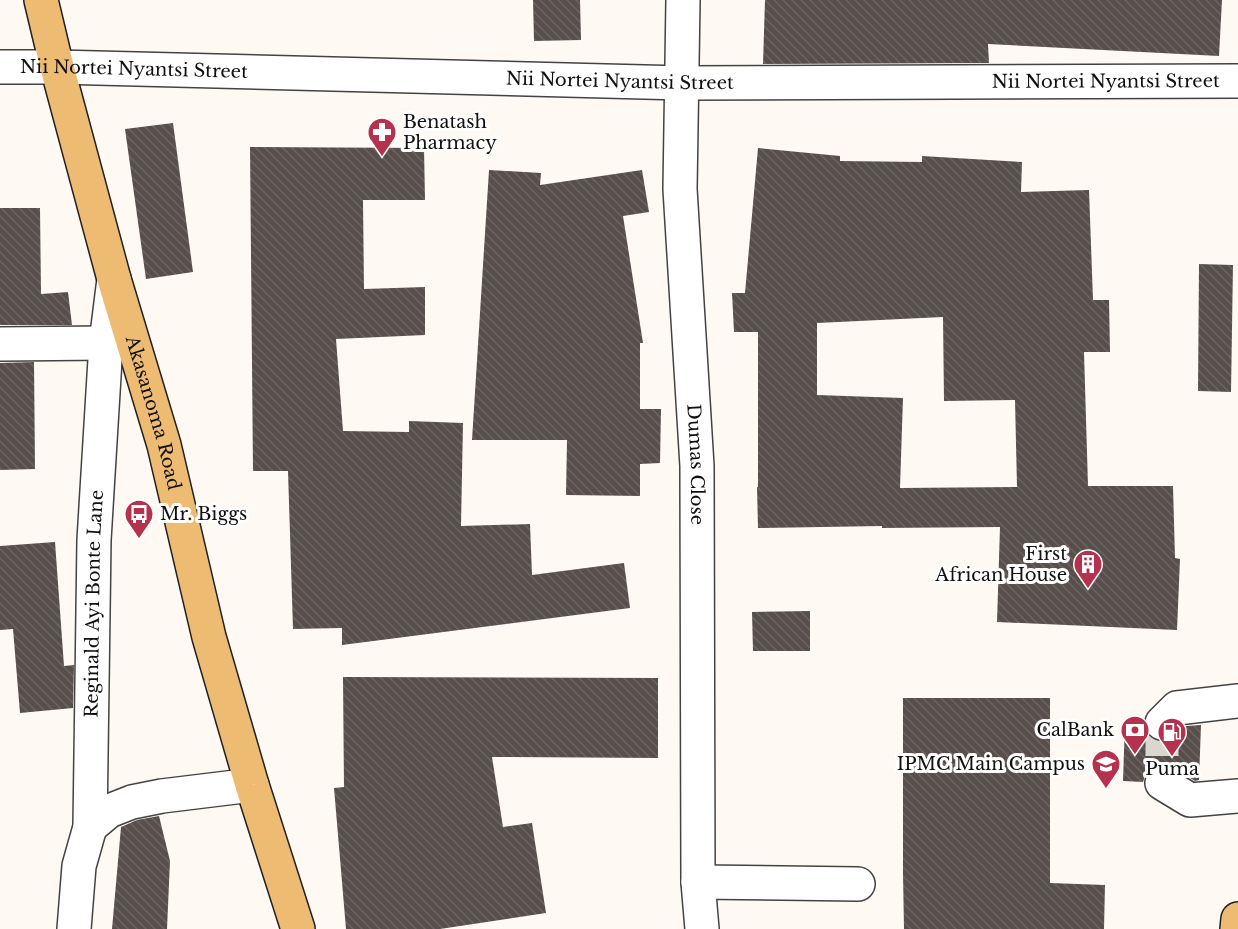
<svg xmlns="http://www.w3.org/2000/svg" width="1238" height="929" font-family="'Libre Baskerville',serif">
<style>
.building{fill:url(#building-back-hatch);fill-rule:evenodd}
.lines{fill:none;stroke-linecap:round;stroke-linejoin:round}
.minor-tunnel{stroke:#dad7d1;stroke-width:33;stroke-dasharray:33 16;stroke-linecap:butt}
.minor-casing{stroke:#434343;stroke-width:36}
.major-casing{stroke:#212121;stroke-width:36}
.minor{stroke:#fff;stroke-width:33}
.major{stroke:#eebb73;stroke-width:33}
.labels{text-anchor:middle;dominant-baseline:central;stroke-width:6;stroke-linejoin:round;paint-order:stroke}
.street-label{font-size:18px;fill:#101010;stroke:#fff}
.poi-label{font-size:18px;fill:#101010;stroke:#fff;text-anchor:end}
</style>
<defs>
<pattern id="building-back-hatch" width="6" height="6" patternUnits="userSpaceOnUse" patternTransform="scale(1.5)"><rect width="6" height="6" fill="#584f4d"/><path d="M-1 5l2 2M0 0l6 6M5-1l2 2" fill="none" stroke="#6b6462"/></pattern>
</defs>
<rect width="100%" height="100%" fill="#fefaf3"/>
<g class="building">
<polygon points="533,0 580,0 581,40 534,41"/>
<polygon points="765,0 1222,0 1219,56 988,44 989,63 763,64"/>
<polygon points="173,123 193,272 146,279 125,129"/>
<polygon points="250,147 424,148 425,200 363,200 364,289 425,287 425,335 336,339 343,431 409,432 409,421 463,423 461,526 530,524 532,575 624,563 630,608 342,645 342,628 293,629 288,471 253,471"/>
<path d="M758,148l82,8v5l82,1v-6l100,6 -1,30 68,-2 4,110h16l1,52h-26l4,134h85l2,72 5,1 -3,71 -180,-8 3,-95 -118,1v-2l-124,2 -1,-41h1v-155h-24l-2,-39h13zM943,317l1,84 71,-1 2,87 -117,1 3,-90 -86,-3v-72z"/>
<polygon points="489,170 541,173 540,185 642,170 649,212 623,216 643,343 640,343 640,409 661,409 660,463 640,464 640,496 566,495 567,440 472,440"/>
<polygon points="0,208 40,208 41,294 68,292 72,325 0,325"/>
<polygon points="1199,264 1233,265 1231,392 1198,391"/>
<polygon points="34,362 35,469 0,470 0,363"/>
<polygon points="55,542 64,666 74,665 73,708 20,713 13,629 0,630 0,546"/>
<polygon points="810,611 810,651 753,651 752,612"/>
<polygon points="343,677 658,678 658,758 492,757 503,827 532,823 546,913 440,929 346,929 334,788 344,787"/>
<polygon points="903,698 1050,698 1050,883 1105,885 1104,929 904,929 903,874"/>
<polygon points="1125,722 1144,723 1144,728 1148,736 1158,741 1167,741 1175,736 1186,726 1201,725 1199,780 1195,781 1172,767 1162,764 1153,767 1146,773 1143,782 1123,781"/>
<polygon points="159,816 170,861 167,929 112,929 121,827 137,820"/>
</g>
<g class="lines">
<polyline class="minor-tunnel" points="1162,723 1162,783"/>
<g class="minor-casing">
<g id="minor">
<path id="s1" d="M683,0l-3,189 17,277 1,416 4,47"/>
<path id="s2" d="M0,67h57l626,16 555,-2"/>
<polyline points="0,344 106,343"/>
<polyline points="1162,723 1177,708 1238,701"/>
<polyline points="1162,783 1190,800 1238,796"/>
<polyline points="90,827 109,811 132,802 162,796 252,785"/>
<polyline points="698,882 858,884"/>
<path id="s3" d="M74,929l5,-63 11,-39 4,-287 12,-197 8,-64"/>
</g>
</g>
<g class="major-casing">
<g id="major">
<path id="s4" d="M41,0l16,67 57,212 50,166 45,192 43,148 46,144"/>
<polyline points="1237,929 1238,919"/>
</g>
</g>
<use href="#minor" class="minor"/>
<use href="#major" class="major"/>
</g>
<defs>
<g id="pharmacy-pin" transform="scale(1.5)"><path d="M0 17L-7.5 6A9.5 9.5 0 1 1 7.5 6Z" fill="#b6314e" stroke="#fff"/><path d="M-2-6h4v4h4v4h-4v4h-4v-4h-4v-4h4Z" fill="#fff"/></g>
<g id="bus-pin" transform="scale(1.5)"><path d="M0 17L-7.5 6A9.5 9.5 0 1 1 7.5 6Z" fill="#b6314e" stroke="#fff"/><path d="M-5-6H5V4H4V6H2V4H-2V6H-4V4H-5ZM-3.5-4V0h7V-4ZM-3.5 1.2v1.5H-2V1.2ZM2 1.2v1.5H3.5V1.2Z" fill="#fff"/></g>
<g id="building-pin" transform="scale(1.5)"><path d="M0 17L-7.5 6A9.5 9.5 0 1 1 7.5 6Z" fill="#b6314e" stroke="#fff"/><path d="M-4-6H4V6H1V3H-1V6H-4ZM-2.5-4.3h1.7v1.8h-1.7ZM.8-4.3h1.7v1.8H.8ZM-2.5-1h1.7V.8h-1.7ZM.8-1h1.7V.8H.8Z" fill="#fff"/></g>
<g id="bank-pin" transform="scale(1.5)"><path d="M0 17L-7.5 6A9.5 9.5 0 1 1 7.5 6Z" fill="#b6314e" stroke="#fff"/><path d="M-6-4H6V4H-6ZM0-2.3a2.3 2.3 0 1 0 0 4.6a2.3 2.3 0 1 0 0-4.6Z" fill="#fff"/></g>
<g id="fuel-pin" transform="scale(1.5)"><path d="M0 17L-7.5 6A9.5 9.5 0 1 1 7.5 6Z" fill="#b6314e" stroke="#fff"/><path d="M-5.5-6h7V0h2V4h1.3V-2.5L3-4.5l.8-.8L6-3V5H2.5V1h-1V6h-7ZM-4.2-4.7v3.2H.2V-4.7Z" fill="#fff"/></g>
<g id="school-pin" transform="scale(1.5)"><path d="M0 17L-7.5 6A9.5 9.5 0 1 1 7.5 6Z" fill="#b6314e" stroke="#fff"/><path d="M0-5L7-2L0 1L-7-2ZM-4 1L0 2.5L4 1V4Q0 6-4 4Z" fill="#fff"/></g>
</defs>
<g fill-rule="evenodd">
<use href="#pharmacy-pin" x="382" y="132"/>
<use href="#bus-pin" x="139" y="514"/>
<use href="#building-pin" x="1088" y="564"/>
<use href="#bank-pin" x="1135" y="730"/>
<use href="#fuel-pin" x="1172" y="732"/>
<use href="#school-pin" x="1106" y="764"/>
</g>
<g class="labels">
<g class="street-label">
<text stroke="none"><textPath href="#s2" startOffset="134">Nii Nortei Nyantsi Street</textPath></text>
<text stroke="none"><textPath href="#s2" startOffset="620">Nii Nortei Nyantsi Street</textPath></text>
<text stroke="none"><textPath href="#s2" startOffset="1106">Nii Nortei Nyantsi Street</textPath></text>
<text stroke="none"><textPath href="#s4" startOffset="428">Akasanoma Road</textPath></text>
<text stroke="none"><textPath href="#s1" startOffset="465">Dumas Close</textPath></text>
<text stroke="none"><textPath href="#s3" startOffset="327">Reginald Ayi Bonte Lane</textPath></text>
</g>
<g class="poi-label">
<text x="403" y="122" text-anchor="start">Benatash<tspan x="403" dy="21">Pharmacy</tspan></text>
<text x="160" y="514" text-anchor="start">Mr. Biggs</text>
<text x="1067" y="554">First<tspan x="1067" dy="21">African House</tspan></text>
<text x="1114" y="730">CalBank</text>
<text x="1085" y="764">IPMC Main Campus</text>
<text x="1172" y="769" text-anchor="middle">Puma</text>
</g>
</g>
</svg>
